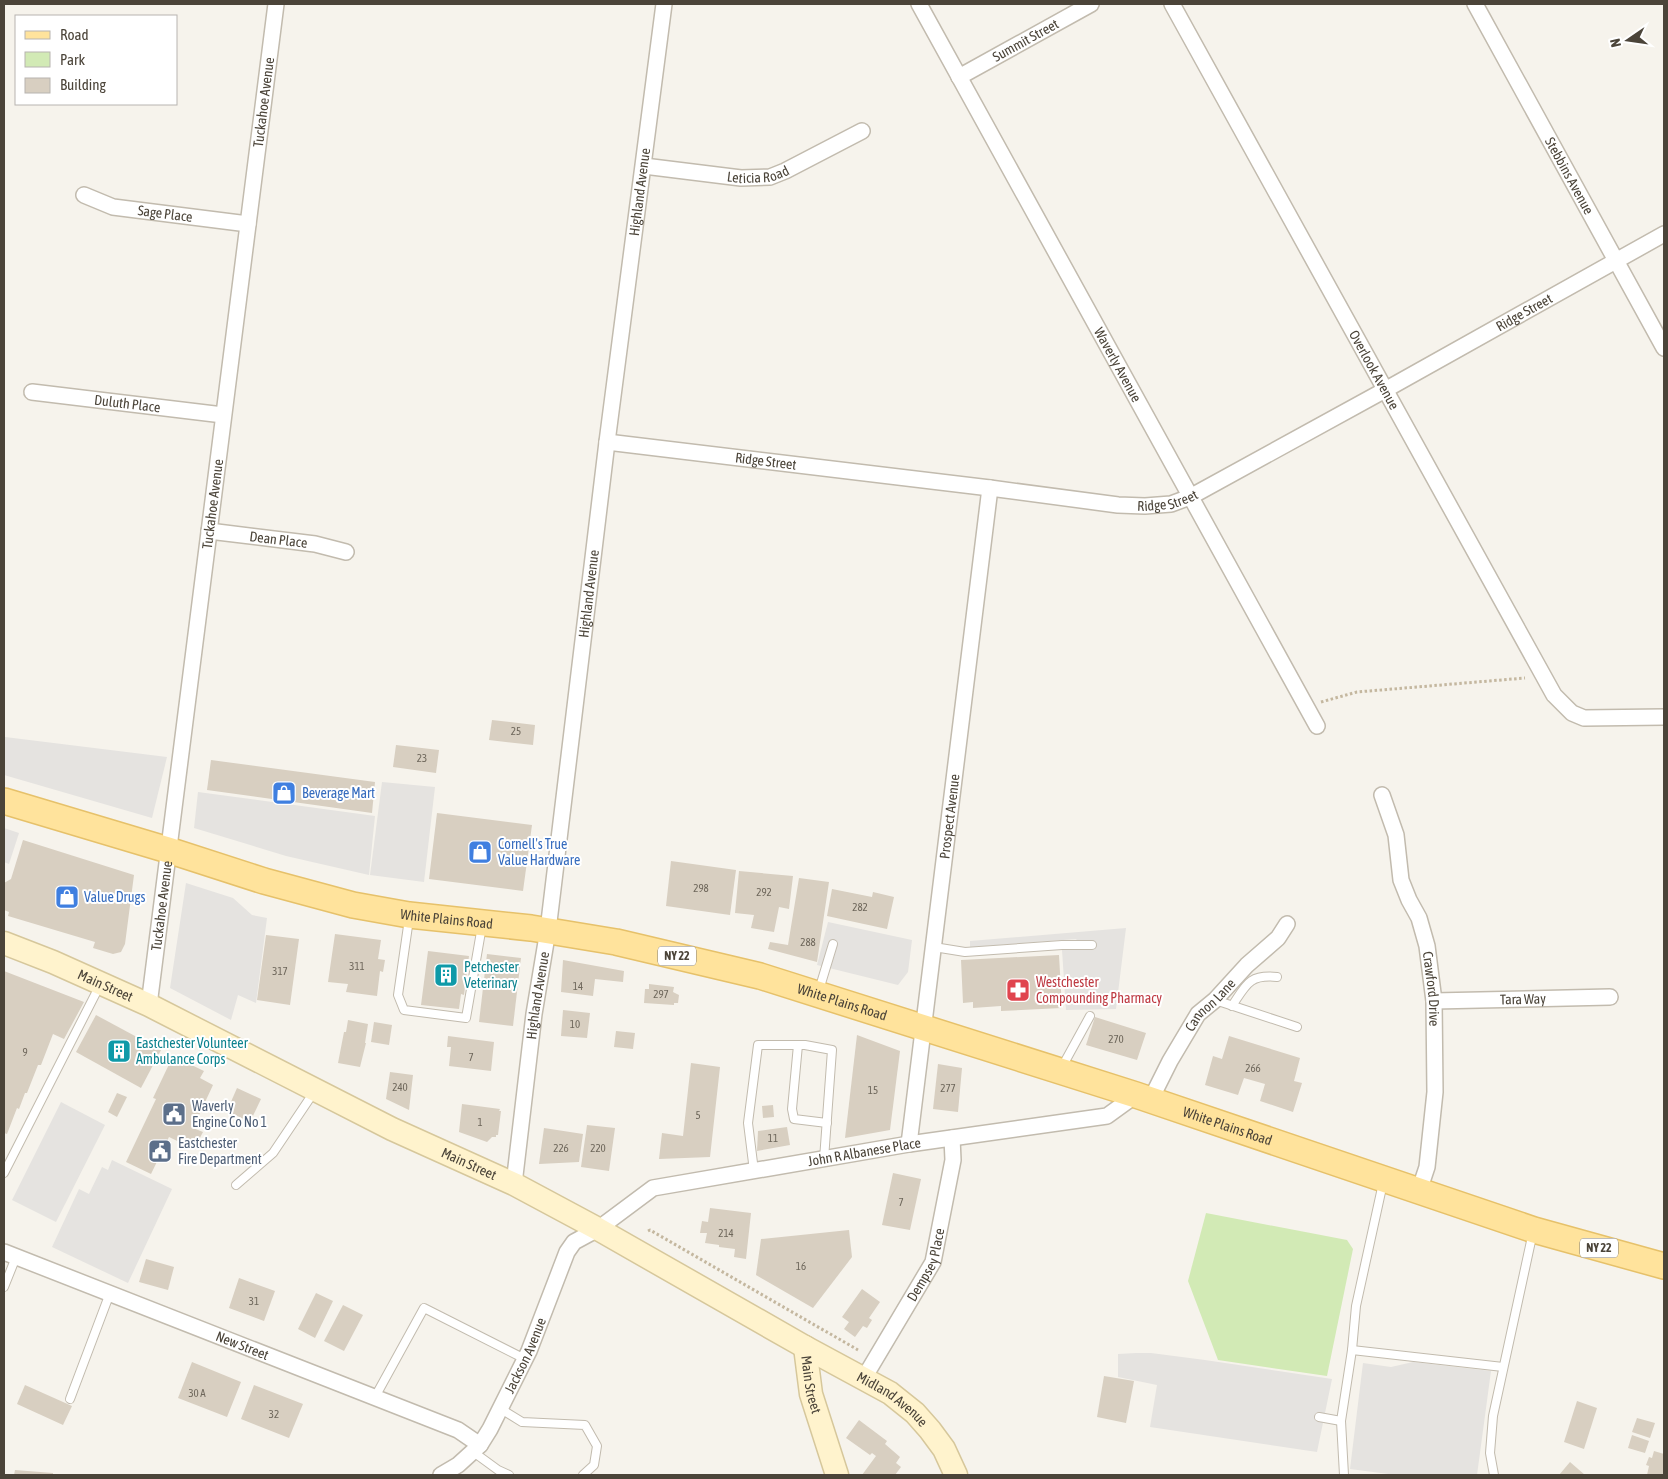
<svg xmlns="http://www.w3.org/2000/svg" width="1668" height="1479" font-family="'Asap Condensed',sans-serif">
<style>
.green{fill:#d2eab5}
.parking{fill:#e5e3e0}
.building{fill:#d8cfc1}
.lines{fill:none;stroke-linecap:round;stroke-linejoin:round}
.lane-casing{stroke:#c2bbae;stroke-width:10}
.street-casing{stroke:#c2bbae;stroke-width:18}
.secondary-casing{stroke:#d6c79b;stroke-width:25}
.primary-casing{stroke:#e6c16a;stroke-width:28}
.path{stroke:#c4b79f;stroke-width:3;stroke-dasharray:2.5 2.5;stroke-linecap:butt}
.lane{stroke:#fff;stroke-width:8}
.street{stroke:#fff;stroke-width:15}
.secondary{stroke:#fff3cd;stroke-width:22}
.primary{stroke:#ffe39c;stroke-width:25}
.labels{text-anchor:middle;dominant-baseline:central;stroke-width:4;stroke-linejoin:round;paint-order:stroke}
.number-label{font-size:11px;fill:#6e675b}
.shield{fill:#fff;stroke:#817c74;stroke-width:1}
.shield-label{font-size:12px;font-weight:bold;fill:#4b4439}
.street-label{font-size:14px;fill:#4b4439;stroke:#fff}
.shop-label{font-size:14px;fill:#366cbe;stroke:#fff;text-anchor:start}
.culture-label{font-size:14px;fill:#0d838f;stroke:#fff;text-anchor:start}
.health-label{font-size:14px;fill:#be3a42;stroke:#fff;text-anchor:start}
.service-label{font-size:14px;fill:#4e5e75;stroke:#fff;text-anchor:start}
</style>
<rect width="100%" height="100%" fill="#f6f3ec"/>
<polygon class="green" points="1206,1213 1347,1240 1353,1249 1327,1376 1218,1360 1188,1281"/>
<g class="parking">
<polygon points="5,737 167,757 152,818 4,775"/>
<polygon points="382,782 435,787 424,882 370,875"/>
<polygon points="198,792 375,816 369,875 286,856 194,828"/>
<polygon points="4,828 19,833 9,864 4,862"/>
<polygon points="186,883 233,898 252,915 267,918 256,1003 238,995 231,1020 170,988"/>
<polygon points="828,922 912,940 908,972 898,985 817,965"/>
<polygon points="1126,928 1116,1009 1066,1010 1062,950 1077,939 970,947 970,941"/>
<polygon points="61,1102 105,1125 56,1222 12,1200"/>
<polygon points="112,1160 172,1189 128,1283 52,1247 79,1189 89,1194 102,1167 108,1170"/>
<polygon points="1136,1353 1151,1353 1205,1360 1332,1379 1317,1452 1150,1427 1157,1385 1118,1377 1118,1354"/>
<polygon points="1413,1362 1491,1371 1477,1475 1396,1475 1350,1469 1363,1363 1391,1367"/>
</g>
<g class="building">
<polygon points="492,720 535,725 533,745 489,740"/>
<polygon points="396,745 439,750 436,773 393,767"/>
<polygon points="211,760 375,782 372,813 207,790"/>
<polygon points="437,813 532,825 523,891 429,879"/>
<polygon points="23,840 134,875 125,944 121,952 113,954 93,948 95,942 8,916 9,912 4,910 4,883 11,879"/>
<polygon points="671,861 736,870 730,915 666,906"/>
<polygon points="739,871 793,876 789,909 779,907 774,932 751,928 754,915 735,913"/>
<polygon points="799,878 829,882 817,962 768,949 770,942 788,945"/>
<polygon points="832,889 872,897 873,892 894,897 887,929 827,916"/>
<polygon points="335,934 381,940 378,959 385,960 383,972 380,971 377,996 346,992 348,984 328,982"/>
<polygon points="266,935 299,939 290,1005 257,1000"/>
<polygon points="428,951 469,956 464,995 461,994 459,1009 421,1005"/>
<polygon points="487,954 521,958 513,1026 479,1022"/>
<polygon points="1059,955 1062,1008 1001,1011 1001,1006 973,1008 973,1002 963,1003 961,960"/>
<polygon points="563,960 624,971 623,982 595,979 593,996 561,992"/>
<polygon points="4,971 84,1002 64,1039 53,1034 41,1065 38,1065 27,1093 25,1093 19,1109 17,1108 7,1134 4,1133"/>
<polygon points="649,984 674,987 673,992 679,995 678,1003 674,1003 674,1005 644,1003 645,989 649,989"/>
<polygon points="563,1010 590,1013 587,1038 561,1036"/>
<polygon points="96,1015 161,1050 141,1088 76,1052"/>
<polygon points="1095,1017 1146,1033 1137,1060 1086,1045"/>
<polygon points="348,1020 368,1024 365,1043 366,1043 360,1067 338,1063 344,1032 346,1032"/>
<polygon points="374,1022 392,1025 389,1045 371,1042"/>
<polygon points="616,1031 635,1033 633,1049 614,1047"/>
<polygon points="857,1035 900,1051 890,1130 845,1138"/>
<polygon points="448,1036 494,1042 491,1071 449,1066 451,1047 447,1047"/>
<polygon points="1229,1036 1300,1058 1294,1081 1302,1083 1293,1112 1260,1101 1265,1084 1244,1078 1238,1095 1205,1085 1213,1056 1222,1059"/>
<polygon points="173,1056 204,1071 200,1078 213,1085 193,1128 203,1132 194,1149 169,1137 151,1174 126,1162 156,1099 153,1098"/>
<polygon points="691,1063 720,1067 710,1157 659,1159 662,1133 683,1136"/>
<polygon points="938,1064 962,1068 958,1112 933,1109"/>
<polygon points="390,1072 413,1075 409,1110 386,1099"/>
<polygon points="237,1088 261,1099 250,1122 227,1111"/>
<polygon points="117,1093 127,1097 117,1117 108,1112"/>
<polygon points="462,1104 500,1109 499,1111 501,1111 498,1135 496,1135 496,1137 492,1137 487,1142 459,1132"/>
<polygon points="773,1105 774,1117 763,1118 762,1106"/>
<polygon points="587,1125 615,1128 609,1171 581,1167"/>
<polygon points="787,1127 790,1145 757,1151 758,1131"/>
<polygon points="544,1128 583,1134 579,1162 539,1164"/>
<polygon points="893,1173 921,1179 910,1230 882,1225"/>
<polygon points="710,1208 751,1213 746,1259 734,1257 735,1249 719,1247 719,1245 705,1243 707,1233 700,1233 702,1221 708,1222"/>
<polygon points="849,1230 852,1257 813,1308 756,1275 761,1239"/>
<polygon points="146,1259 174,1267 168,1290 139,1282"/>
<polygon points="239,1278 275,1291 264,1321 229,1308"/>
<polygon points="862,1289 880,1302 869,1318 872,1320 867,1328 863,1326 855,1337 844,1329 849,1322 842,1317"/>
<polygon points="316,1293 333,1301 315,1338 298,1329"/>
<polygon points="343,1305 363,1315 344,1351 324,1341"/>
<polygon points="192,1362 241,1382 227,1417 178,1398"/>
<polygon points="1104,1376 1134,1381 1126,1423 1097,1417"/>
<polygon points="25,1385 72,1406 63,1425 17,1404"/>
<polygon points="254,1385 303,1404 289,1438 241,1419"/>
<polygon points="1577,1401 1597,1408 1584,1449 1564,1442"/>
<polygon points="1637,1418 1655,1423 1650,1438 1632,1432"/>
<polygon points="859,1420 887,1441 885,1444 900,1457 896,1463 901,1467 895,1475 862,1475 876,1456 872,1453 870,1455 846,1438"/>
<polygon points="1632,1435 1649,1441 1645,1453 1628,1448"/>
<polygon points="1654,1451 1664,1454 1664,1475 1647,1475 1649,1466 1646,1465 1649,1457 1652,1458"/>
<polygon points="1570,1462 1585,1475 1559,1475"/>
<polygon points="15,1470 53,1473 53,1475 14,1475"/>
</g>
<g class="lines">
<g class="lane-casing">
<g id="lane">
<polyline points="409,919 398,995 404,1010 466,1018 482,926"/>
<polyline points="934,947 965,952 1062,945 1092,945"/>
<polyline points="819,990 833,944"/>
<polyline points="1215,1000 1297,1027"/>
<path d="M1232,1006c14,-21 17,-32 45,-29"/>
<polyline points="798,1045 792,1109 794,1119 827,1123"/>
<polyline points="1062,1067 1090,1016"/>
<polyline points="754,1171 748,1123 758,1045 805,1045 832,1050 824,1159"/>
<polyline points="4,1173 100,985"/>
<polyline points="236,1185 273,1153 314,1092"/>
<polyline points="4,1287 16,1257"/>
<polyline points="1352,1350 1503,1367"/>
<polyline points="375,1397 424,1308 525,1359"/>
<polyline points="70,1399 110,1293"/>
<polyline points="501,1409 522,1422 585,1425 597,1446 594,1465 583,1475"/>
<polyline points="1319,1417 1341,1421"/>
<polyline points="472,1451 498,1470 509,1475"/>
<polyline points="1344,1475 1341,1421 1352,1350 1356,1306 1383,1183"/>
<polyline points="1494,1475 1490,1453 1493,1416 1533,1232"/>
</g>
</g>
<g class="street-casing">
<g id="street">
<path id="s1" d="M919,4l398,722"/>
<path id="s2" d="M1172,4l382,691 18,18 12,5 80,-1"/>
<path id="s3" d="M1475,4l189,344"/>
<path id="s4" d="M959,77l132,-73"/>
<path id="s5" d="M644,166l97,12 29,-1 15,-6 77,-40"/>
<path id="s6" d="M84,195l29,12 135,17"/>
<path id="s7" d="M32,392l191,23"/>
<path id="s8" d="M607,442l383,46 128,17 27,1 26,-2 19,-7 195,-107 279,-156"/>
<path id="s9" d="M209,531l106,13 31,8"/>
<path id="s10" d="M1382,795l14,40 5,45 8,20 10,18 8,28 7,55 1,91 -8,75 -8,24"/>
<path id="s11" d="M1434,1001l176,-4"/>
<path id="s12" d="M149,1005l127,-1001"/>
<path id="s13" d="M1151,1099l19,-38 28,-47 17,-14 32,-35 31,-27 9,-14"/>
<path id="s14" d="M909,1144l81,-656"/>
<path id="s15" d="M514,1184l20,-170 14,-84 59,-488 57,-438"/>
<path id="s16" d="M4,1252l454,178 22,15"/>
<path id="s17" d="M864,1378l69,-116 20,-102 -1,-22"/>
<path id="s18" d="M441,1475l17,-10 22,-20 10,-16 39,-78 38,-99 7,-10 24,-13 55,-41 256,-44 198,-28 29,-21"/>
</g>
</g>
<g class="secondary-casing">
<g id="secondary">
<path id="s19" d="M4,943l49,19 96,43 243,124 122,55 84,45 207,118 85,46 25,20 15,17 14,19 12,26"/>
<path id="s20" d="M805,1347l6,47 26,81"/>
</g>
</g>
<g class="primary-casing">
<g id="primary">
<path id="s21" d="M4,801l164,49 96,31 89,24 56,10 122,13 85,14 144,34 376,119 398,135 130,36"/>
</g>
</g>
<g class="path">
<polyline points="1321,702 1357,692 1525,678"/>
<polyline points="648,1231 650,1230 858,1350"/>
</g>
<use href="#lane" class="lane"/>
<use href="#street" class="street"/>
<use href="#secondary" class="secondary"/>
<use href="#primary" class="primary"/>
</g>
<defs>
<g id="shop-square" transform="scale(1.25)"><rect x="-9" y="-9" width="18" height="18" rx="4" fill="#3f7fe0" stroke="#fff"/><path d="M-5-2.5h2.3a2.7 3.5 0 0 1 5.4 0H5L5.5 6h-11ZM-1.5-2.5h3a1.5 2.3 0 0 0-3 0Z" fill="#fff"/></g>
<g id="building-square" transform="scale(1.25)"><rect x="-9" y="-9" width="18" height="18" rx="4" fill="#0f9aa8" stroke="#fff"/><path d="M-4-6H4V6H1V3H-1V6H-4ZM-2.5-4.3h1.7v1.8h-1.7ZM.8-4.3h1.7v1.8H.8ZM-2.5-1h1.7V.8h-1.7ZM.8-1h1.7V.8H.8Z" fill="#fff"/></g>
<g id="pharmacy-square" transform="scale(1.25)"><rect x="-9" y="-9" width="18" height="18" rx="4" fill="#e0444e" stroke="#fff"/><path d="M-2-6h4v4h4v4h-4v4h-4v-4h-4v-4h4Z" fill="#fff"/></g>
<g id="civic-square" transform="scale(1.25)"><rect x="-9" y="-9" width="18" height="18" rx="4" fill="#5c6f8a" stroke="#fff"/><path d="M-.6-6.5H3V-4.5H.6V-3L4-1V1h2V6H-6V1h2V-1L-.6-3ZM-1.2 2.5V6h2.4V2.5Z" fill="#fff"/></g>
</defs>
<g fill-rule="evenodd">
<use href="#shop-square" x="284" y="793"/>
<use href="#shop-square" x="480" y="852"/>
<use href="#shop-square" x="67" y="897"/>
<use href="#building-square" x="446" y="975"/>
<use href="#pharmacy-square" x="1018" y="990"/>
<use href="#building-square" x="119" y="1051"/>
<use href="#civic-square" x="174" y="1114"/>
<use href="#civic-square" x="160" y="1151"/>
</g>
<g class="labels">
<g class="number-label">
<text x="516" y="731">25</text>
<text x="422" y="758">23</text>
<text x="701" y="888">298</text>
<text x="764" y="892">292</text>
<text x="860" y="907">282</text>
<text x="808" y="942">288</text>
<text x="357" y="966">311</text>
<text x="280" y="971">317</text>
<text x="578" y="986">14</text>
<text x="661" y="994">297</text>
<text x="575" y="1024">10</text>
<text x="1116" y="1039">270</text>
<text x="25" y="1052">9</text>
<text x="471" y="1057">7</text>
<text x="1253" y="1068">266</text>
<text x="400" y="1087">240</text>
<text x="948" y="1088">277</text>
<text x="873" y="1090">15</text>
<text x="698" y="1115">5</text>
<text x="480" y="1122">1</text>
<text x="773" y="1138">11</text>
<text x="561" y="1148">226</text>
<text x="598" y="1148">220</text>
<text x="901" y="1202">7</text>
<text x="726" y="1233">214</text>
<text x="801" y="1266">16</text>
<text x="254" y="1301">31</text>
<text x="197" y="1393">30 A</text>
<text x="274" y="1414">32</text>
</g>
<g class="shield">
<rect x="658" y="946.5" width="38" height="19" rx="4"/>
<rect x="1580" y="1238.5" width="38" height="19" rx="4"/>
</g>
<g class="shield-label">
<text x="677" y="956">NY 22</text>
<text x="1599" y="1248">NY 22</text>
</g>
<g class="street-label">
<text stroke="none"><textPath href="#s4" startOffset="76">Summit Street</textPath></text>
<text stroke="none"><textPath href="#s12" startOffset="910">Tuckahoe Avenue</textPath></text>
<text stroke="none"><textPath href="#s5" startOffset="115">Leticia Road</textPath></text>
<text stroke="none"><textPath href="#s3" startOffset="196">Stebbins Avenue</textPath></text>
<text stroke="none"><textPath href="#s15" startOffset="1000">Highland Avenue</textPath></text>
<text stroke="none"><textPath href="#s6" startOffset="84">Sage Place</textPath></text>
<text stroke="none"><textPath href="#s8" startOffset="970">Ridge Street</textPath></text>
<text stroke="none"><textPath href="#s1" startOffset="412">Waverly Avenue</textPath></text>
<text stroke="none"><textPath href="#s2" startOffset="418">Overlook Avenue</textPath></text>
<text stroke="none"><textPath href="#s7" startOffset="96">Duluth Place</textPath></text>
<text stroke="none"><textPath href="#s8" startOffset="160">Ridge Street</textPath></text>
<text stroke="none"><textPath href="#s8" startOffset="565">Ridge Street</textPath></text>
<text stroke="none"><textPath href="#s12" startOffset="505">Tuckahoe Avenue</textPath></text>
<text stroke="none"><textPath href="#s9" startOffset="70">Dean Place</textPath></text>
<text stroke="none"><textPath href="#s15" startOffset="595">Highland Avenue</textPath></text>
<text stroke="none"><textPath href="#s14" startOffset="330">Prospect Avenue</textPath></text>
<text stroke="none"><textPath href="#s12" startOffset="100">Tuckahoe Avenue</textPath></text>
<text stroke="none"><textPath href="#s21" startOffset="459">White Plains Road</textPath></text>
<text stroke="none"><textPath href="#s19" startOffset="110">Main Street</textPath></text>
<text stroke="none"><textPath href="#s10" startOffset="202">Crawford Drive</textPath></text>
<text stroke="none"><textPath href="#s15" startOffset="190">Highland Avenue</textPath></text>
<text stroke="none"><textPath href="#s11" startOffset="89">Tara Way</textPath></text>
<text stroke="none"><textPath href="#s21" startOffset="864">White Plains Road</textPath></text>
<text stroke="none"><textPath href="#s13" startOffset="112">Cannon Lane</textPath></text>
<text stroke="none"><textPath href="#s21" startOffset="1269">White Plains Road</textPath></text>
<text stroke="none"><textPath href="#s18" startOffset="584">John R Albanese Place</textPath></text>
<text stroke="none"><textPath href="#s19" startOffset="515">Main Street</textPath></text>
<text stroke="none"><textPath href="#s17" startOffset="130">Dempsey Place</textPath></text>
<text stroke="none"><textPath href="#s16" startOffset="256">New Street</textPath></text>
<text stroke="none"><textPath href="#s18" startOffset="150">Jackson Avenue</textPath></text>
<text stroke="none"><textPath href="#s20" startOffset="38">Main Street</textPath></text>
<text stroke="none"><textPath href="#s19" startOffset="1000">Midland Avenue</textPath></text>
</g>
<g class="shop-label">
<text x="302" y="793">Beverage Mart</text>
<text x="498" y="844">Cornell's True<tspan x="498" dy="16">Value Hardware</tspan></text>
<text x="84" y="897">Value Drugs</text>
</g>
<g class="culture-label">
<text x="464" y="967">Petchester<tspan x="464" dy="16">Veterinary</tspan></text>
<text x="136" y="1043">Eastchester Volunteer<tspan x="136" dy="16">Ambulance Corps</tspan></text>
</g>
<g class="health-label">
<text x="1036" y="982">Westchester<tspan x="1036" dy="16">Compounding Pharmacy</tspan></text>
</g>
<g class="service-label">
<text x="192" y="1106">Waverly<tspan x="192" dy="16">Engine Co No 1</tspan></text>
<text x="178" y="1143">Eastchester<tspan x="178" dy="16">Fire Department</tspan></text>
</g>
</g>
<rect width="1668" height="1479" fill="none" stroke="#4b4439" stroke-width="10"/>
<rect x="15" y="15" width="162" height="90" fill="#ffffff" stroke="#b7b4b0"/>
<rect x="25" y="31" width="25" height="8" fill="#ffe39c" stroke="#b7b4b0"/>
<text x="60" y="40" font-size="15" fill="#4b4439">Road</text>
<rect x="25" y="52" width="25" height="15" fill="#d2eab5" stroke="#b7b4b0"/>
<text x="60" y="65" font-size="15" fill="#4b4439">Park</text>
<rect x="25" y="78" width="25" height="15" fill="#d8cfc1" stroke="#b7b4b0"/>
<text x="60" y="90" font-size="15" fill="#4b4439">Building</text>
<g transform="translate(1628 40) rotate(257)" stroke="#ffffff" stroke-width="4" paint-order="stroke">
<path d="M0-4L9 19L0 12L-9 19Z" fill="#4b4439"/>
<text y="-8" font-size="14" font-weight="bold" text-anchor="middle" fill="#4b4439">N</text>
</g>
</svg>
